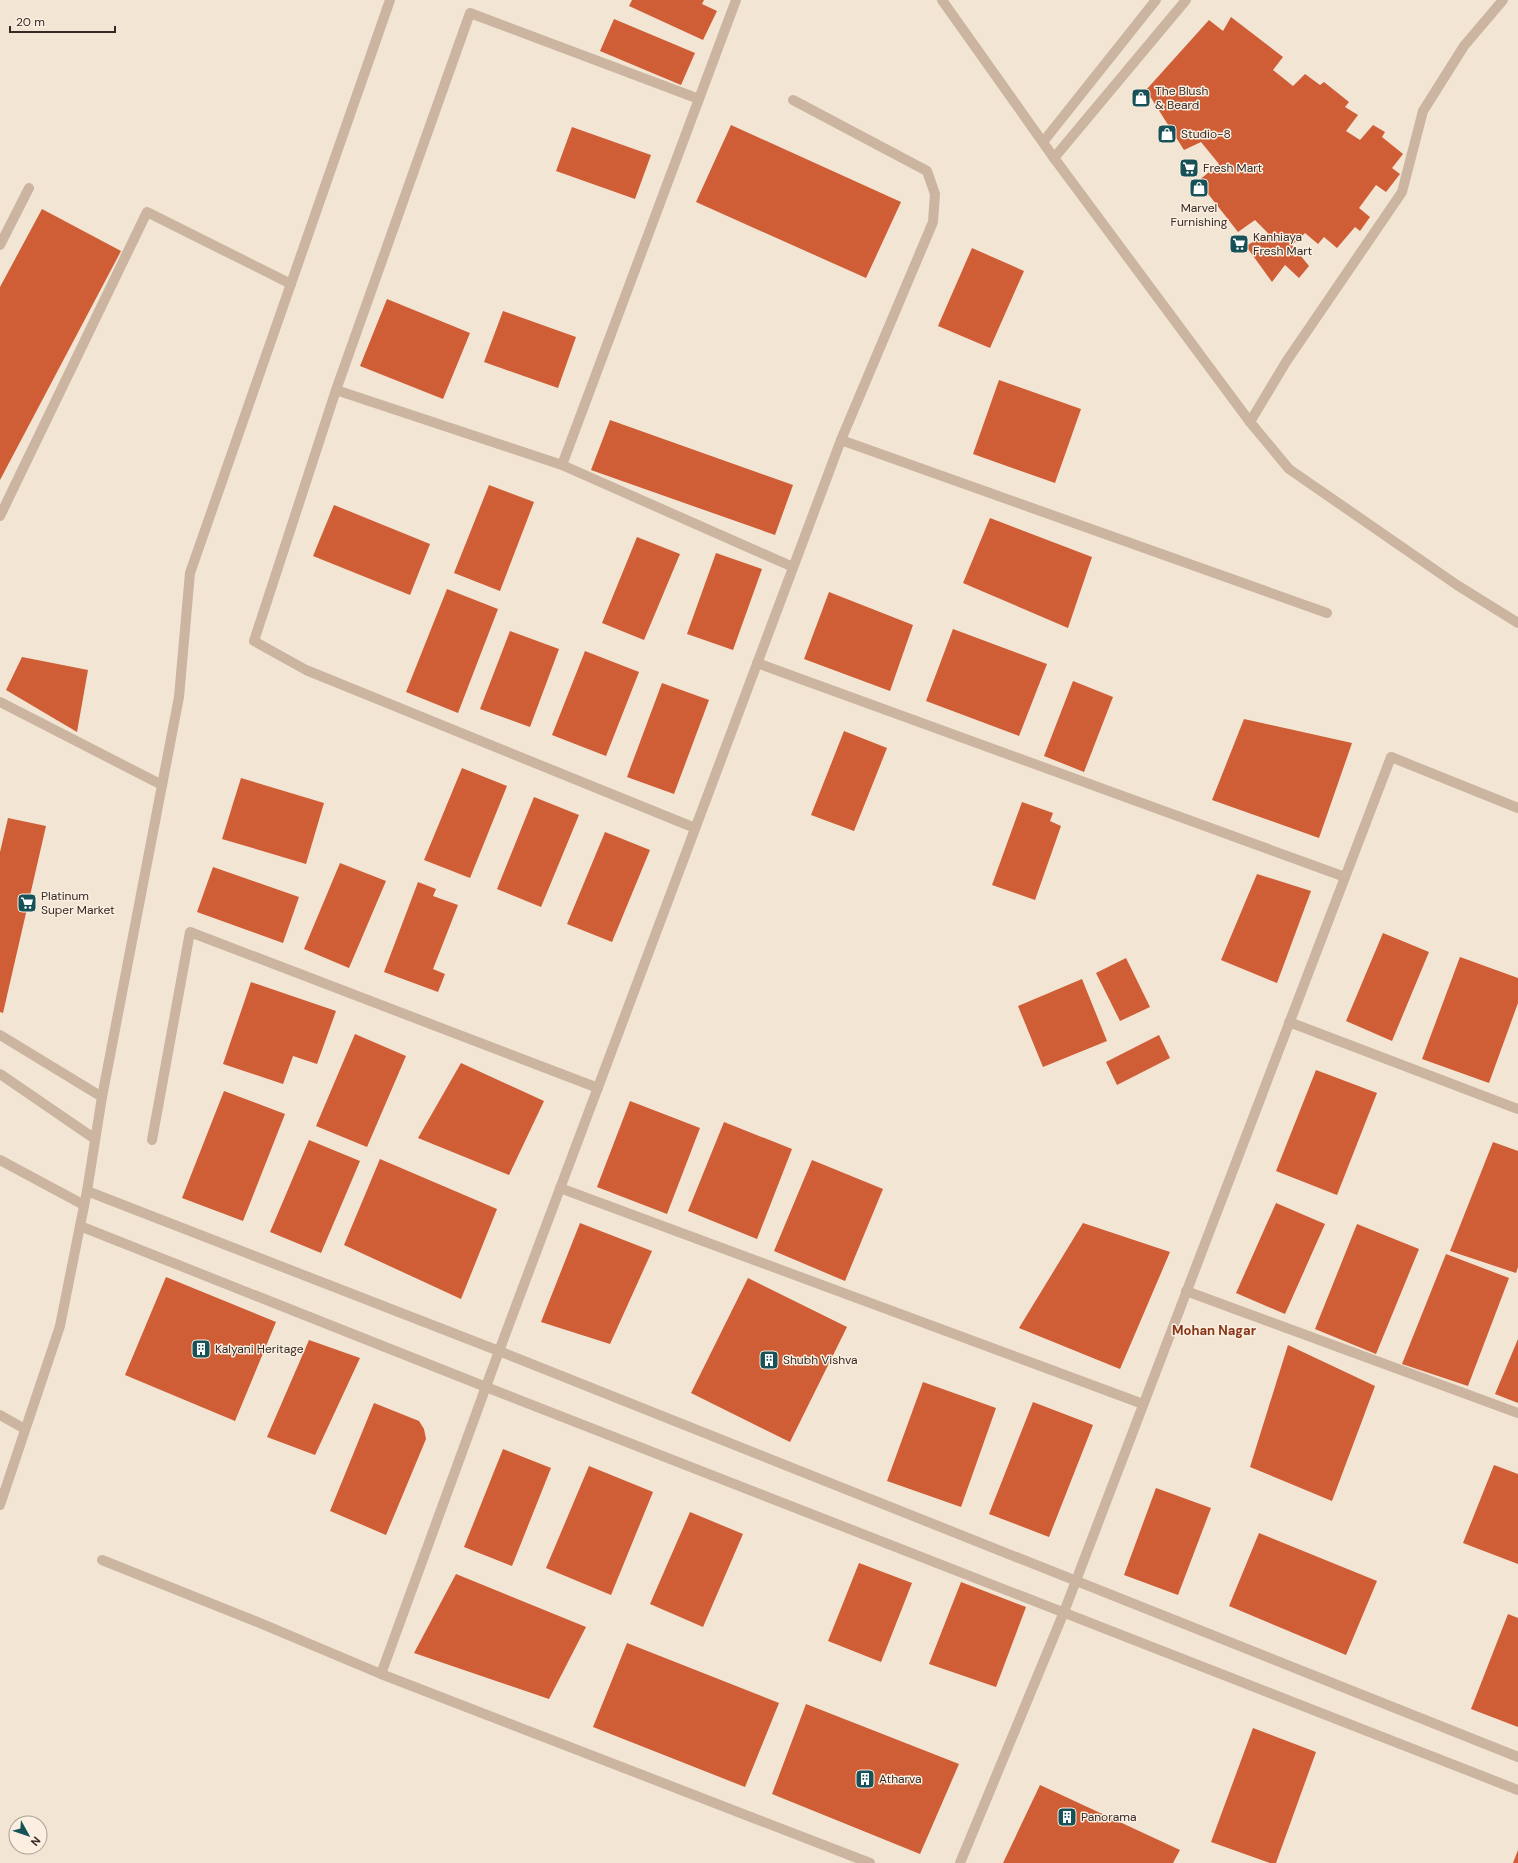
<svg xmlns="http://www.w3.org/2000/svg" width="1518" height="1863" font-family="'DM Sans',sans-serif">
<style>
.building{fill:#cf5d35}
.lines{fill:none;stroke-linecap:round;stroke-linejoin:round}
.service{stroke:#cbb4a0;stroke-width:10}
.minor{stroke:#cbb4a0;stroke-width:10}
.tertiary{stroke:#cbb4a0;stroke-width:10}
.labels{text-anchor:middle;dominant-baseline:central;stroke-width:3;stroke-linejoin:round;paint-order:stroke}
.poi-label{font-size:12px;fill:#342924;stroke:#faefe0;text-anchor:start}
.neighbourhood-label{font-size:13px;font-weight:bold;fill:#883417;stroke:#faefe0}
</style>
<rect width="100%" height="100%" fill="#f2e5d4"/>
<g class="building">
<polygon points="632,0 704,0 702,4 717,11 703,40 629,6"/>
<polygon points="1231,17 1283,57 1273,70 1293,86 1305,74 1320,85 1324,82 1349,102 1345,107 1358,115 1346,131 1360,140 1373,125 1385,132 1382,137 1403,154 1392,168 1400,174 1386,192 1376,185 1359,208 1370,217 1360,231 1355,227 1337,248 1324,237 1318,244 1305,233 1292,245 1309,266 1299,278 1285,265 1272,282 1246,246 1268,233 1255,220 1238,232 1198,181 1219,164 1201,142 1184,150 1146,90 1209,20 1223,31"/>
<polygon points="614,19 695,53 681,85 600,51"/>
<polygon points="731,125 901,202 866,278 696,202"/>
<polygon points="572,127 651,155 635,199 556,171"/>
<polygon points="42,209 121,251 0,480 0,287"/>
<polygon points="972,248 1024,271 990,348 938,326"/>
<polygon points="387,299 470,333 443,399 360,366"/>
<polygon points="503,311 576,337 558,388 484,362"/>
<polygon points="999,380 1081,409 1055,483 973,454"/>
<polygon points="610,420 793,485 775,535 591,470"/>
<polygon points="489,485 534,502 500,591 454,573"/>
<polygon points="334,505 430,544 410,595 313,556"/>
<polygon points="990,518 1092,557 1068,628 963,583"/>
<polygon points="637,537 680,554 644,640 602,623"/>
<polygon points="716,553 762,569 733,650 687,634"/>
<polygon points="447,589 498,609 458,713 406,692"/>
<polygon points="829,592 913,625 890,691 804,659"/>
<polygon points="953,629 1047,664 1019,736 926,701"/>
<polygon points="510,631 559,649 530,727 480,709"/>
<polygon points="585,651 639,672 606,756 552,735"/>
<polygon points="22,657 88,670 77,732 6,690"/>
<polygon points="1073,681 1113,697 1084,772 1044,756"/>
<polygon points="662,683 709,700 674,794 627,777"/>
<polygon points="1244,719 1352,743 1319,838 1212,800"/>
<polygon points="844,731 887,748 854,831 811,815"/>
<polygon points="462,768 507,786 470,878 424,860"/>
<polygon points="241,778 324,803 306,864 222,839"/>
<polygon points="534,797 579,815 541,907 497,889"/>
<polygon points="1022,802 1053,813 1050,821 1061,826 1035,900 992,885"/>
<polygon points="8,818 46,826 3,1013 0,1012 0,852"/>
<polygon points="605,832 650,850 612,942 567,924"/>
<polygon points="340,863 386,881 349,968 304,949"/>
<polygon points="213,867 299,897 283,943 197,912"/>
<polygon points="1257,874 1311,891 1277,983 1221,960"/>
<polygon points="418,882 436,889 433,896 458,905 433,969 445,974 438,992 384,972"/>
<polygon points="1383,933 1429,952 1392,1041 1346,1021"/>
<polygon points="1460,957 1518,978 1518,1003 1489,1083 1422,1059"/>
<polygon points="1126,958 1150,1007 1120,1021 1096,973"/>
<polygon points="1082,979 1107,1041 1043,1067 1018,1006"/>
<polygon points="251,982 336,1011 317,1064 293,1056 283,1084 223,1064"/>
<polygon points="355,1034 406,1056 367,1147 316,1126"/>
<polygon points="1159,1035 1170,1058 1117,1085 1106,1062"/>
<polygon points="461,1063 544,1101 509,1175 418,1138"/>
<polygon points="1316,1070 1377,1093 1337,1195 1276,1171"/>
<polygon points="224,1091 285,1114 243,1221 182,1198"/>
<polygon points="630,1101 700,1128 667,1214 597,1187"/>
<polygon points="724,1122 792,1149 757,1239 688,1211"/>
<polygon points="309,1140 360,1161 321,1253 270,1232"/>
<polygon points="1493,1142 1518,1151 1518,1267 1516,1273 1450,1251"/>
<polygon points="380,1159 497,1209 461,1299 344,1245"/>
<polygon points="812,1160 883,1189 845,1281 774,1251"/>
<polygon points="1276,1203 1325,1224 1285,1314 1236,1293"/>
<polygon points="580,1223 652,1251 610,1344 541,1322"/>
<polygon points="1083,1223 1170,1252 1120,1369 1019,1328"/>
<polygon points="1357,1224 1419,1249 1376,1354 1315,1329"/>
<polygon points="1446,1254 1509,1278 1468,1386 1402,1364"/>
<polygon points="166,1277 276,1322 235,1421 125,1375"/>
<polygon points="748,1278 847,1327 790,1442 691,1393"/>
<polygon points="1518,1339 1518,1403 1495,1394"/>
<polygon points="309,1340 360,1358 315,1455 267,1437"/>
<polygon points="1288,1345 1375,1386 1332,1501 1250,1467"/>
<polygon points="923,1382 996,1408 961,1507 887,1481"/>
<polygon points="1033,1402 1093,1425 1049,1537 989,1514"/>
<polygon points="374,1403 419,1421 424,1429 426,1439 386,1535 330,1511"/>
<polygon points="503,1449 551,1468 512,1566 464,1547"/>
<polygon points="1494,1465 1518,1474 1518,1564 1463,1543"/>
<polygon points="589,1466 653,1492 611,1595 546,1568"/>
<polygon points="1156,1488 1211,1508 1178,1595 1124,1575"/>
<polygon points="690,1512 743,1534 703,1627 650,1604"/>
<polygon points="1259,1533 1377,1581 1346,1655 1229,1606"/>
<polygon points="859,1563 912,1583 881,1662 828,1641"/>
<polygon points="456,1574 586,1627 549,1699 414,1653"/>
<polygon points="961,1582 1026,1607 996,1687 929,1664"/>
<polygon points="1508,1614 1518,1618 1518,1727 1471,1709"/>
<polygon points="627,1643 779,1703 745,1787 593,1727"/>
<polygon points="806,1704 959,1764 920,1854 772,1794"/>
<polygon points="1253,1728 1316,1752 1276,1863 1270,1863 1211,1842"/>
<polygon points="1040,1785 1180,1850 1173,1863 1003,1863"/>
<polygon points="1518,1850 1518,1863 1513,1863"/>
</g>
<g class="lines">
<g class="service">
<polyline points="1043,142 1156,0"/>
<polyline points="0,245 29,188"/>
<polyline points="1250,422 1286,362 1402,192 1423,111 1464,46 1503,0"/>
<polyline points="0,516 147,212 291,284"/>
<polyline points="0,1035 102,1097"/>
<polyline points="0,1160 84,1205"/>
<polyline points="0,1415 25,1429"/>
</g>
<g class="minor">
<polyline points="1054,158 1186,0"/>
<polyline points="336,390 562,465 793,567"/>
<polyline points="841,440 1327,613"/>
<polyline points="562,465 736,0"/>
<polyline points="757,663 1345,877"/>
<polyline points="0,702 162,785"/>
<polyline points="695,828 306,670 254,641 336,390 470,13 699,99"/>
<polyline points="1289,1022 1518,1109"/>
<polyline points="0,1074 95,1139"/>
<polyline points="152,1140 190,932 598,1088"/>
<polyline points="560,1188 1143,1404"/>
<polyline points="87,1191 499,1351 1518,1757"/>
<polyline points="80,1226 486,1387 1518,1790"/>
<polyline points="1186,1291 1518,1413"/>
<polyline points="102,1560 255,1621 381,1674 870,1863"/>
<polyline points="381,1674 499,1351 841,440 933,222 935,194 927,171 793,100"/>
<polyline points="960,1863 1064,1612 1391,757 1518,808"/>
</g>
<g class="tertiary">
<polyline points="942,0 1054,158 1250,422 1289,469 1457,585 1518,623"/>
<polyline points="0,1505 60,1326 87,1191 102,1097 179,697 190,573 390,0"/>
</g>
</g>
<defs>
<g id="shop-square" transform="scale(1)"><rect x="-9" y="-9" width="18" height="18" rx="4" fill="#175258" stroke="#faefe0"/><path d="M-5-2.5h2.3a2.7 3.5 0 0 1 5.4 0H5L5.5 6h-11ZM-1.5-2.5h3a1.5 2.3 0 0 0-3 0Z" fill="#fff"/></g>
<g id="supermarket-square" transform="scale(1)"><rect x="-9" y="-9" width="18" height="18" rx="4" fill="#175258" stroke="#faefe0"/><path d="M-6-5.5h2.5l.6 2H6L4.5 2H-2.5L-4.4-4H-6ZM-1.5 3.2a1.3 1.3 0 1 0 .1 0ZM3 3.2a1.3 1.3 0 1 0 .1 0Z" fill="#fff"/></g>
<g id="building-square" transform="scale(1)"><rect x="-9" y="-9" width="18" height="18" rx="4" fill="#175258" stroke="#faefe0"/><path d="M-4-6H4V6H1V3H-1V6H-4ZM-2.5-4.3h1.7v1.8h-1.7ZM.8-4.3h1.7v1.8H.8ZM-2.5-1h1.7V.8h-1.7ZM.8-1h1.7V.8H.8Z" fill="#fff"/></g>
</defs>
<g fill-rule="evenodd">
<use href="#shop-square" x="1141" y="98"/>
<use href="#shop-square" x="1167" y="134"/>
<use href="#supermarket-square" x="1189" y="168"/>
<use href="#shop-square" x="1199" y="188"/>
<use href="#supermarket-square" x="1239" y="244"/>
<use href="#supermarket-square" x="27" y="903"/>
<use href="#building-square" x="201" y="1349"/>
<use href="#building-square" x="769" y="1360"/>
<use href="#building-square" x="865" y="1779"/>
<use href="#building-square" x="1067" y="1817"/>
</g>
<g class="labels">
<g class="poi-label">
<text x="1155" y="91">The Blush<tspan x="1155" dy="14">&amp; Beard</tspan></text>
<text x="1181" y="134">Studio-8</text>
<text x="1203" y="168">Fresh Mart</text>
<text x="1199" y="208" text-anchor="middle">Marvel<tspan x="1199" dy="14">Furnishing</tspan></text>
<text x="1253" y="237">Kanhiaya<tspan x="1253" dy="14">Fresh Mart</tspan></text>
<text x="41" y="896">Platinum<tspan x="41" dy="14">Super Market</tspan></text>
<text x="215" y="1349">Kalyani Heritage</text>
<text x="783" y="1360">Shubh Vishva</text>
<text x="879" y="1779">Atharva</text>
<text x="1081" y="1817">Panorama</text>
</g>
<g class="neighbourhood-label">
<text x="1214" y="1330">Mohan Nagar</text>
</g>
</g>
<g transform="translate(28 1835) rotate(130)"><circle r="19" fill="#faefe0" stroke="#aba095"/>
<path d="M0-3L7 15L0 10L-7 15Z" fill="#175258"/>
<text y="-6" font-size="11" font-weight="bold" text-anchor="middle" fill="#342924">N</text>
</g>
<path d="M10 26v6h105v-6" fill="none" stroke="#342924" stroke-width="2"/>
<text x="16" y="26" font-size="12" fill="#342924" stroke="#faefe0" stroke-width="3" paint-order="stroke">20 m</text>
</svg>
